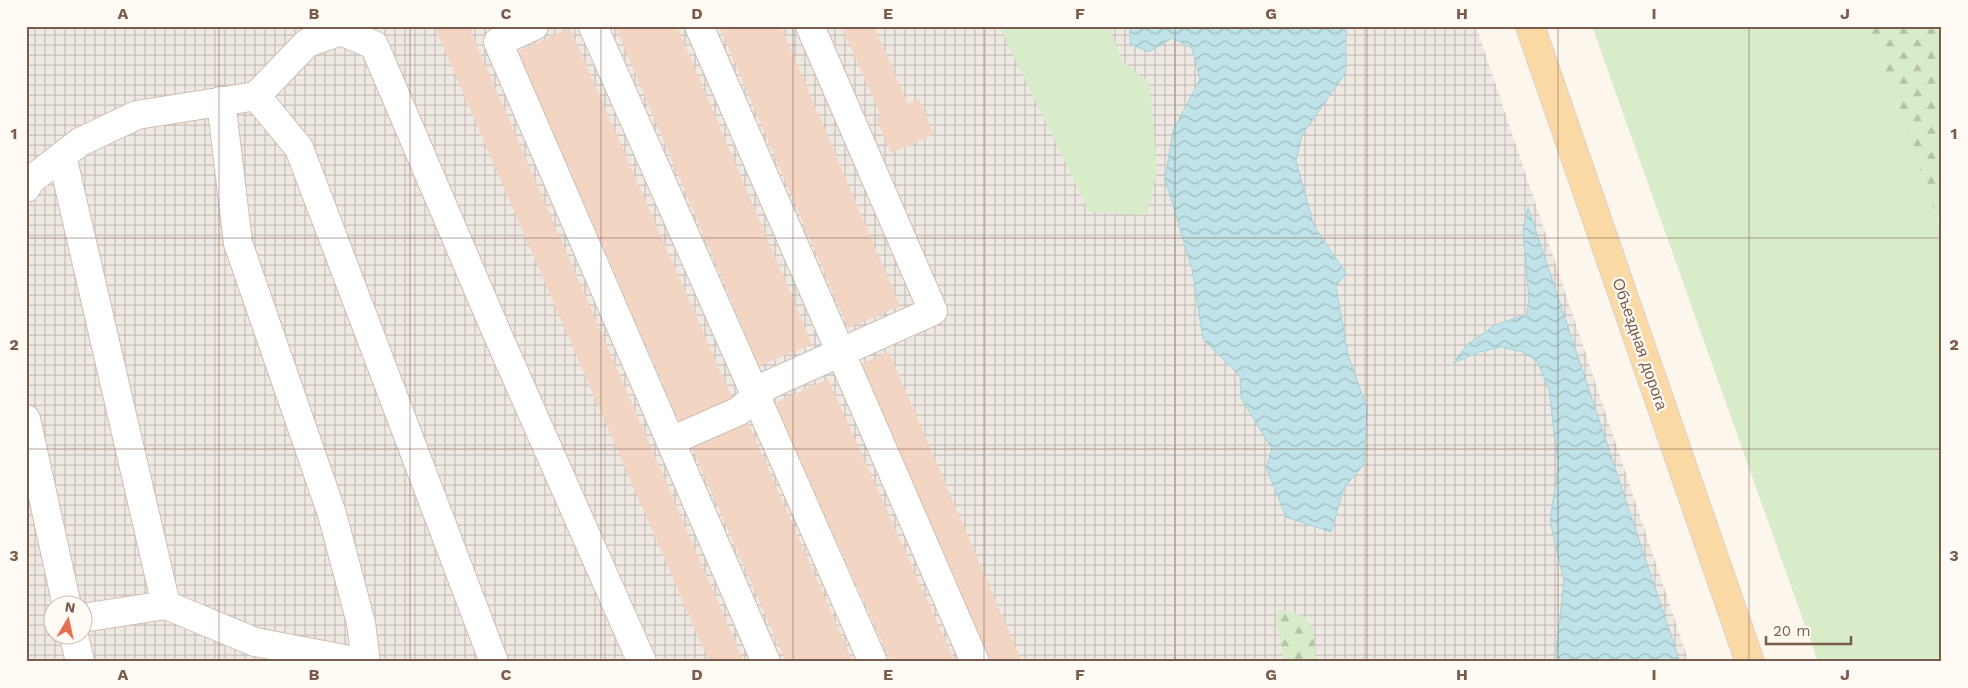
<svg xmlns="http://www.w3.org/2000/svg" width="1968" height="688" font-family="'Work Sans',sans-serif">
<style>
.industrial{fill:url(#industrial-grid);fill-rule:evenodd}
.grass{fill:#d8ecc9}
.forest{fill:url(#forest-firs)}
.water{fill:url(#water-waves);stroke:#a5d3da}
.building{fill:#f3d5c3}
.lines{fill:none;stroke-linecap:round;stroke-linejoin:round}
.minor-casing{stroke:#d1beb0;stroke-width:30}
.major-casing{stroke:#dad1cd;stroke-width:30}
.minor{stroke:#fff;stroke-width:28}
.major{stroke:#fbd9a5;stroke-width:28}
.grid{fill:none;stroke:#7a5c4d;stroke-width:1;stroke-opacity:0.55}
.labels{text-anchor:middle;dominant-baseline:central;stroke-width:4.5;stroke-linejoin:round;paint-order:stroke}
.street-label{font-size:16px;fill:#7a5c4d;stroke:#fffaf3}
.neatline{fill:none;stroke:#7a5c4d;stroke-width:2}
.grid-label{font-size:16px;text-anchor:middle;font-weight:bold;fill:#7a5c4d}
</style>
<defs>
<pattern id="industrial-grid" width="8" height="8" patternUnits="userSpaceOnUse" patternTransform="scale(1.25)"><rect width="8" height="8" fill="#efe9e4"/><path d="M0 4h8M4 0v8" fill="none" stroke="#c7c0bb"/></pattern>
<pattern id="forest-firs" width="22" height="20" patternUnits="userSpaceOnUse" patternTransform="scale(1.25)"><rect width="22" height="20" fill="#d8ecc9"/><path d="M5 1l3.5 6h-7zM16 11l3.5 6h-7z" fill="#b4c2a5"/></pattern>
<pattern id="water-waves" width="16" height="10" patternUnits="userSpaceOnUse" patternTransform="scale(1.25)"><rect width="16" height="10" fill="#bfe3e8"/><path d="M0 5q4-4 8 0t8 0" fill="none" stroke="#a0bbbe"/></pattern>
</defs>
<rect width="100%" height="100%" fill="#fdf6ec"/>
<path class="industrial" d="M26,26h1450l213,636h-1663zM52,606h30v30h-30z"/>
<g class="grass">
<polygon points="999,26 1109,26 1122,61 1150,83 1157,172 1147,215 1089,212"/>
<polygon points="1592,26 1869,26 1942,231 1942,662 1818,662"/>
</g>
<g class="forest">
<polygon points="1869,26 1942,26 1942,231"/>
<polygon points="1278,609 1304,616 1313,629 1316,662 1281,662 1283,657 1276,623"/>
</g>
<g class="water">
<polygon points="1130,26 1346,26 1346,72 1302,135 1296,161 1314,226 1346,273 1336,286 1348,355 1367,408 1364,464 1344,488 1331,532 1286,517 1266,467 1272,449 1241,398 1240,376 1203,339 1192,269 1165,179 1173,131 1200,79 1192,48 1172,38 1149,52 1130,44"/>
<polygon points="1528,207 1680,662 1558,662 1556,653 1564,581 1550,521 1558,466 1549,389 1537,361 1523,352 1502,347 1479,352 1453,363 1468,344 1495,325 1527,314 1529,298 1523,231"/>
</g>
<g class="building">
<polygon points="434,26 484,26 471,32 744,662 709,662"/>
<polygon points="615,26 677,26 812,344 759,366"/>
<polygon points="719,26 781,26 900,306 848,328"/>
<polygon points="841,26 874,26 908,104 919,99 934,134 891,153 876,119 881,116"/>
<polygon points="570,28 733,400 680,423 518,51"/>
<polygon points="889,352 1022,662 989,662 861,364"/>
<polygon points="828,379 955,662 891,662 775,403"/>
<polygon points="748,423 853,662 786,662 692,448"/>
</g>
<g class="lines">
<g class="minor-casing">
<g id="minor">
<polyline points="534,26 498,42 766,662"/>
<polyline points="593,26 873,662"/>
<polyline points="699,26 975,662"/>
<polyline points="256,96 299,148 494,662"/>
<polyline points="221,101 238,243 332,514 361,623 366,662"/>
<polyline points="62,156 166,605"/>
<polyline points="26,188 31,180 80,142 137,115 256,96 307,43 341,31 374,45 496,331 642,662"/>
<polyline points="26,419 67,606"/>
<polyline points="671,441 739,411 768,385 933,311 810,26"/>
<polyline points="82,618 166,605 255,642 360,662"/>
<polyline points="74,636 80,662"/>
</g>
</g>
<g class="major-casing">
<polyline id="major" points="1530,26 1750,662"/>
</g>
<use href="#minor" class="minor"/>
<use href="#major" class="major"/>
</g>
<path class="grid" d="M219,26v636M410,26v636M601,26v636M793,26v636M984,26v636M1175,26v636M1367,26v636M1558,26v636M1749,26v636M26,238h1916M26,449h1916"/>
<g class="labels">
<g class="street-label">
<text transform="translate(1640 344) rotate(71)">Объездная дорога</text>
</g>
</g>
<rect width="1968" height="688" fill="none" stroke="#fffaf3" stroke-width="55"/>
<g transform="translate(68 620) rotate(9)"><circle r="24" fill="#fffaf3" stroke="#cabbb1"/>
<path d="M0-4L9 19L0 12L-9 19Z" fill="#e76f51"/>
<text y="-8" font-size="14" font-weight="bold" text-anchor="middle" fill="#7a5c4d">N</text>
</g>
<path d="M1766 636v8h85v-8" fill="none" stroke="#7a5c4d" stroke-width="2.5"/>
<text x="1773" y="636" font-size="15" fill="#7a5c4d" stroke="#fffaf3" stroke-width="4" paint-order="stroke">20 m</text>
<rect x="28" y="28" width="1912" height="632" class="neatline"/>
<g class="grid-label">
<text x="123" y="19">A</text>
<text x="314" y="19">B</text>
<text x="506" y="19">C</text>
<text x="697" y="19">D</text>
<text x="888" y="19">E</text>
<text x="1080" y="19">F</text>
<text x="1271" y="19">G</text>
<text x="1462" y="19">H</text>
<text x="1654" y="19">I</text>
<text x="1845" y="19">J</text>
<text x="14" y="139">1</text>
<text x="1954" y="139">1</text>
<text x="14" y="350">2</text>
<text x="1954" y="350">2</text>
<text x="14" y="561">3</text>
<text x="1954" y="561">3</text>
<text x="123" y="680">A</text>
<text x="314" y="680">B</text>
<text x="506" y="680">C</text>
<text x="697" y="680">D</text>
<text x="888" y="680">E</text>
<text x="1080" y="680">F</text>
<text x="1271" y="680">G</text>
<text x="1462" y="680">H</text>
<text x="1654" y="680">I</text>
<text x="1845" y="680">J</text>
</g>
</svg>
